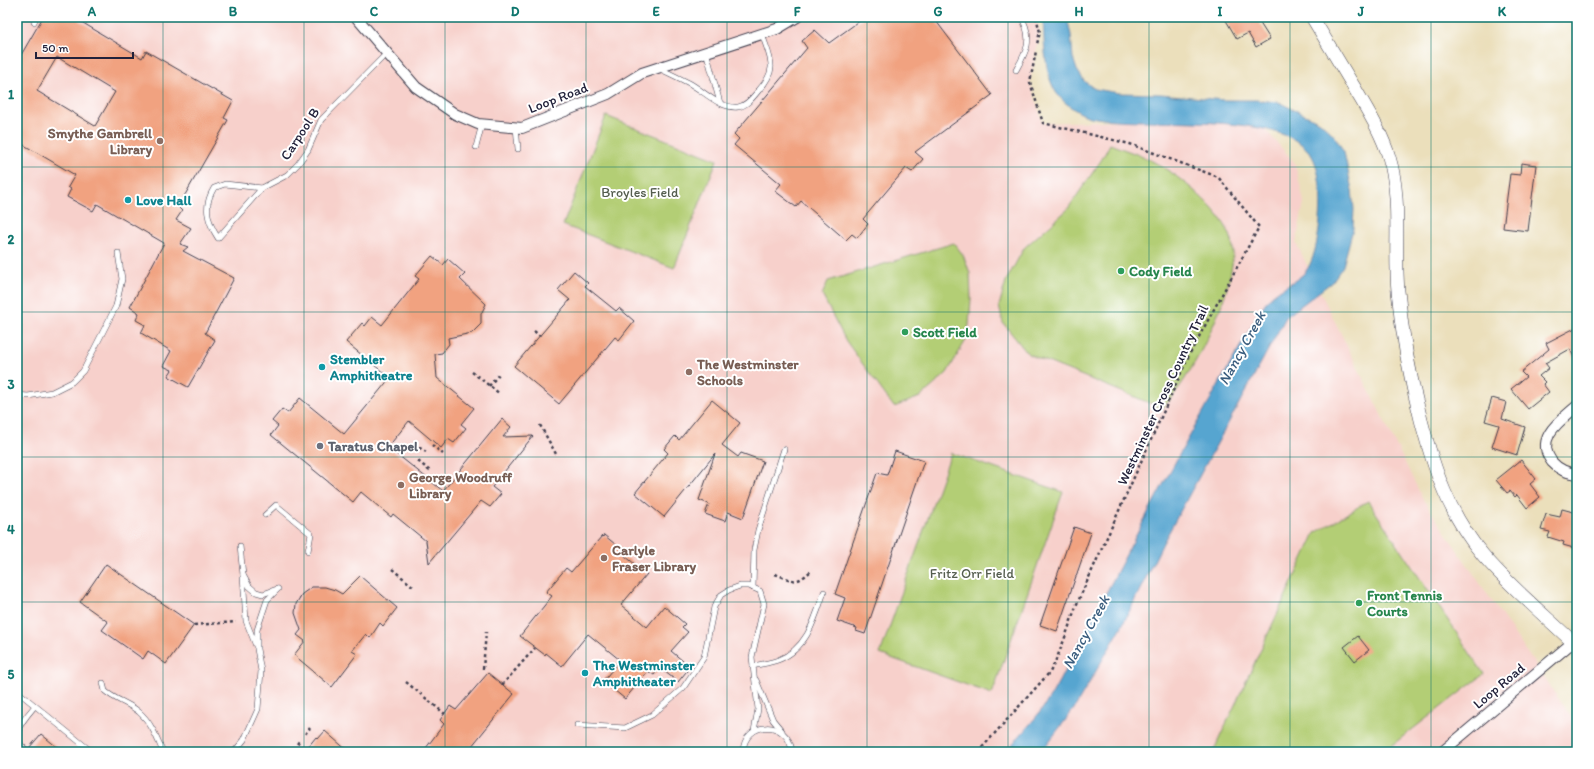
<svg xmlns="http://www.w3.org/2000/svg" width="1594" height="769" font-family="Itim,sans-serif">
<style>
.built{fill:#f7d0cb}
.green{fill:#b3ce74;stroke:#6a7858}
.water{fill:#57a5d0;stroke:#3c6486}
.building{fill:#f1a280;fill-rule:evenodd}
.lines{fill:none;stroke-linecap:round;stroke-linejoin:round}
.service-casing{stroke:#403e4e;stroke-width:6}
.minor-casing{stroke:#403e4e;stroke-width:12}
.tertiary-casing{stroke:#403e4e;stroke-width:14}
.path{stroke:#403e4e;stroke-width:2.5;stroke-dasharray:3 3;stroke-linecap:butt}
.service{stroke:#fff;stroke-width:5}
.minor{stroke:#fff;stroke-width:10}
.tertiary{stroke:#fff;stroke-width:13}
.grid{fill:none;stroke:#0f766e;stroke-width:1;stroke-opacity:0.55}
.education-dot{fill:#8d6e63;stroke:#fff;stroke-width:1.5}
.culture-dot{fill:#0f9aa8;stroke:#fff;stroke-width:1.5}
.leisure-dot{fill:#2e9e5b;stroke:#fff;stroke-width:1.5}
.worship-dot{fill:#6b7280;stroke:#fff;stroke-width:1.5}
.labels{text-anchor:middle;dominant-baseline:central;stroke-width:4;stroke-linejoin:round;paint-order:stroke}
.street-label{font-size:14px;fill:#22223b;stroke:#fff}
.education-label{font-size:14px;font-weight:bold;fill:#785e54;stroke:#fff;text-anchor:start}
.park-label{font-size:14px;fill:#555e4f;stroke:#fff}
.culture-label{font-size:14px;font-weight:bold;fill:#0d838f;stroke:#fff;text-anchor:start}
.leisure-label{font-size:14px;font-weight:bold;fill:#27864d;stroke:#fff;text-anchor:start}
.worship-label{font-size:14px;font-weight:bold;fill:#5b616d;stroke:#fff;text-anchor:start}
.water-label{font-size:15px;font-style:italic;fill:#3a5d7e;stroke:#fff}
.neatline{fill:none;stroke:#0f766e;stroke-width:1.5}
.grid-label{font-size:13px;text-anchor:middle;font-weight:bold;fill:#0f766e}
</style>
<rect width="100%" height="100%" fill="#fff"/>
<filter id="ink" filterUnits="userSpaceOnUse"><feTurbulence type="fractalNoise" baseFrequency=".025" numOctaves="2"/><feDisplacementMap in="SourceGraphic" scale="8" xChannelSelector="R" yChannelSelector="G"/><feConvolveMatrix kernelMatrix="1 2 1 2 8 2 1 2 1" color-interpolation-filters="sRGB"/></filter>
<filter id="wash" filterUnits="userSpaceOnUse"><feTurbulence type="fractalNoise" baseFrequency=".012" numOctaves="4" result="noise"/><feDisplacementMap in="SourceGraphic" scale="16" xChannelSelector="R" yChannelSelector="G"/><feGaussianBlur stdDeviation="0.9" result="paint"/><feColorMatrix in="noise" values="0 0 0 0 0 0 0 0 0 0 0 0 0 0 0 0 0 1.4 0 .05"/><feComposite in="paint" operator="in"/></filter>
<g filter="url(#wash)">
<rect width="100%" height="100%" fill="#ebdfbb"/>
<polygon class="built" points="17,17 1036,17 1040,32 1030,82 1043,123 1131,120 1204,122 1264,128 1295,163 1304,202 1296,243 1424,501 1577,726 1577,748 1570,752 17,752"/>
<g class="green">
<polygon points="606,116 717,160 674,268 563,225"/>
<path d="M1110,144c12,5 25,9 36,14 27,12 79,53 86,83 5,25 -10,65 -20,87 -10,23 -32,64 -50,80l-134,-54 -25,-31 -4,-17 7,-25 18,-33 43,-38 35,-51z"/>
<polygon points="954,243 963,255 970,273 971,299 969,325 966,340 947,373 934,385 920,397 894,407 846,341 822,295 828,281"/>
<polygon points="951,453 1063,492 992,694 880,654"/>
<polygon points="1368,501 1484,674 1383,752 1213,752 1315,533"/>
</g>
<path class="water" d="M1043,17h24l4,18 2,23 4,12 8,12 10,7 24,4 42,1 62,6h33l22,2 42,20 14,13 10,17 8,38 2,19 -1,20 -10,37 -11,16 -46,35 -123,226 -42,85 -47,81 -33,43h-35c12,-15 26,-29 37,-44 12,-17 21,-37 31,-55 27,-49 52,-99 78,-148 35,-66 73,-131 110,-197 11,-21 37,-24 46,-40 14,-24 18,-88 4,-112 -28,-48 -170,-28 -221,-39 -13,-3 -31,-16 -37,-28 -10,-19 -10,-51 -11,-72z"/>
<g id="blocks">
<g class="building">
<path d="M43,17h37l-2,3 64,38 4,-7 87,50 -9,17 4,2 -50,87 4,4 -6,9 15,8 -11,16 8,3 -5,4 51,27 -29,55 10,7 -27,47 -20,-11 4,-6 -9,-4 8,-15 -30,-18 4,-8 -9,-5 3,-7 -9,-6 34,-64 -67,-39 -4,7 -26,-14 4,-8 -3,-2 7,-12 -58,-34v-79zM57,57l58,35 -20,34 -58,-35z"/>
<polygon points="865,17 933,17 992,95 915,152 923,159 912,172 906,168 863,219 868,224 857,238 852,234 846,240 801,201 796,207 775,191 781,184 734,145 739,139 734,134 807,48 802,41 815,30 829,43"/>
<polygon points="1224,17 1256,17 1270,39 1256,47 1248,33 1237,39"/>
<polygon points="1521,163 1536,165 1528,231 1503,228 1510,174 1520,175"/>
<polygon points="432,256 443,265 448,259 465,274 460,279 486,304 481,314 481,324 472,333 448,338 449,344 442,353 435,354 437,378 474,408 461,424 466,428 454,443 448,439 441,448 409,421 388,447 443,491 502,419 511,427 503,437 533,436 492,487 501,494 490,507 481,501 429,563 426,541 393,514 391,517 361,492 353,502 271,435 278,426 272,421 282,409 288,413 300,398 344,434 390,378 346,342 362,323 365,326 372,317 382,325 419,279 415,276"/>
<polygon points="574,271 588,283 585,286 616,311 619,308 634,321 619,340 615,337 559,404 514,366 570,300 558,290"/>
<polygon points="1577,327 1577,363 1570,349 1545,363 1549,368 1539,376 1545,382 1543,384 1549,392 1528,409 1511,389 1526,377 1521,372 1549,349 1546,343"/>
<polygon points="1492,398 1506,402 1502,419 1525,427 1517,455 1492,447 1499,425 1485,421"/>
<polygon points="712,400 740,423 722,445 738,457 741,453 763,461 743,518 728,512 725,521 705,514 709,504 699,500 715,454 664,517 635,493 668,453 664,449 675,436 679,440"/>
<polygon points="895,451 924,461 865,634 856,631 857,628 837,621 845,598 835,594 877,473 887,475"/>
<polygon points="1521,460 1536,479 1530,484 1540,497 1527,508 1517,495 1515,497 1510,491 1507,493 1496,480"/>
<polygon points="1562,509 1577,513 1577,549 1563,545 1564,542 1548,537 1550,532 1541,530 1546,514 1560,517"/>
<polygon points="1074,527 1091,533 1057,631 1040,625"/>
<polygon points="604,535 627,554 625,556 647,574 621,605 647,627 664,606 685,624 682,627 688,632 671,651 690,667 678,682 660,668 654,675 648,671 625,699 603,681 620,660 588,634 562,666 546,653 545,655 520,636 552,596 546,592 566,568 571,572 602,536 603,537"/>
<polygon points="106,564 194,625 166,664 148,651 143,659 102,630 108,622 80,602"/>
<polygon points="360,576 397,608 383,626 380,623 370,638 366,634 352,651 357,654 332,687 294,655 305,641 297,635 301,630 295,613 296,604 302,594 312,587 325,587 335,590 342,594"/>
<polygon points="1358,636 1369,650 1355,661 1344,647"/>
<polygon points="488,673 514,694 467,752 423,752 444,724 440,720 450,706 456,710"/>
<polygon points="325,731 349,752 304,752 316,737 318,739"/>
<polygon points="41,734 63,752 31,752 29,748"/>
</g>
</g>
</g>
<g filter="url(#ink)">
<use href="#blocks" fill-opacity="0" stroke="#403e4e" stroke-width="1"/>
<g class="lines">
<g class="service-casing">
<g id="service">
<polyline points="34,22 36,17"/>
<polyline points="706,51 720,103"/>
<path d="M658,68c11,5 21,10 31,15 15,8 31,26 49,24 9,-1 16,-11 21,-17 20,-22 11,-31 3,-56"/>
<path d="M1016,70c10,-18 17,-29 7,-50"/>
<polyline points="516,127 518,149"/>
<polyline points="476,147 482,124"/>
<path d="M225,184l37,4 -44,50c-11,-17 -15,-32 -4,-50z"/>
<polyline points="262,188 287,175 298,164 308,150 321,120 387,53"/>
<polyline points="17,395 28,396 52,392 72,382 83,371 116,306 122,279 118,253"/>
<polyline points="265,515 276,505 311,534 308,551"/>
<polyline points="240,546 243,575 249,586 256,592 263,594 277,589"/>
<polyline points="243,575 246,621 256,646"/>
<polyline points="753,588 754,550 758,530 784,449"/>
<path d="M753,666c8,-2 17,-3 25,-6 29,-11 37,-41 46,-68"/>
<polyline points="756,680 773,720 782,731"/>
<path d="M103,683l2,8c10,9 24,12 34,21 12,10 18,26 24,40"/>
<polyline points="17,691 92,752"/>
<polyline points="577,725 625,728 652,715 683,688 704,657 714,607 721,595 729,590 740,586 749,586 760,591 764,604 752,657 758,709 754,731"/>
<path d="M27,751c-20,-15 -3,-32 8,-45"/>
<polyline points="234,752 244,740 258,709 261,671 257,649 257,630 267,600 278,589"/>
<path d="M743,752c1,-32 46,-33 49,0"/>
</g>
</g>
<g class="minor-casing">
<g id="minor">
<polyline points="356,17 416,87 455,114 478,124 522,128 608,94 642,73 777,29 797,17"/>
<path d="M1577,406c-17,15 -43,32 -25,56 7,8 15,11 25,12"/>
<polyline points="1442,752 1573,642"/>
</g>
</g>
<g class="tertiary-casing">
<path id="tertiary" d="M1312,17c14,23 28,47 42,70 13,23 27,44 35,70 13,42 5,90 9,134 4,44 12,87 23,129 13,49 28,95 62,135 28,33 63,61 94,91"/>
</g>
<g class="path">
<polyline points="1036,17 1040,32 1037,44"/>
<polyline points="534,331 540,336"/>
<polyline points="472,372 500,394"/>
<polyline points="489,386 499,374"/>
<polyline points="540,425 556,454"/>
<polyline points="414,444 426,452"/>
<polyline points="432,445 443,454"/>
<polyline points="418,461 431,472"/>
<polyline points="392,569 415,588"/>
<path d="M775,574c20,7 20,11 36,-3"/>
<polyline points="194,625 236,622"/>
<polyline points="483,669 486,632"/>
<polyline points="406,682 445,714"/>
<polyline points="502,685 535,648"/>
<polyline points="305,734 310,728"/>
<polyline points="297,744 300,740"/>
<path d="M978,752l72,-80c11,-21 18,-43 26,-66l114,-253 69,-126 -41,-50 -88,-33 -87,-21 -13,-41 6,-31"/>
</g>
<use href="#service" class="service"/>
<use href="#minor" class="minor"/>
<use href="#tertiary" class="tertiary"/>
</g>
</g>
<path class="grid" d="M163,17v735M304,17v735M445,17v735M586,17v735M727,17v735M867,17v735M1008,17v735M1149,17v735M1290,17v735M1431,17v735M17,167h1560M17,312h1560M17,457h1560M17,602h1560"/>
<g class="education-dot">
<circle cx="160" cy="141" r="4"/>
<circle cx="689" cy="372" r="4"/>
<circle cx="401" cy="485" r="4"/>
<circle cx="604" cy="558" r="4"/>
</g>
<g class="culture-dot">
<circle cx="128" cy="200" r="4"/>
<circle cx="322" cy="367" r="4"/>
<circle cx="585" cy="673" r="4"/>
</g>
<g class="leisure-dot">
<circle cx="1121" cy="271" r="4"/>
<circle cx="905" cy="332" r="4"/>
<circle cx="1359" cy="603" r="4"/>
</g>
<circle class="worship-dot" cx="320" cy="446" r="4"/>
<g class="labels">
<g class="street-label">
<text transform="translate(558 98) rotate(-21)">Loop Road</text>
<text transform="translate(300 134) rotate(-57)">Carpool B</text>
<text transform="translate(1163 395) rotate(-65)">Westminster Cross Country Trail</text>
<text transform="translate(1499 686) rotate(-40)">Loop Road</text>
</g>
<g class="education-label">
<text x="152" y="133" text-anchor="end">Smythe Gambrell<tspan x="152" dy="16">Library</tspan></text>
<text x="697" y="364">The Westminster<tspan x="697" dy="16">Schools</tspan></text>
<text x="409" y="477">George Woodruff<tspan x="409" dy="16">Library</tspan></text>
<text x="612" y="550">Carlyle<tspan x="612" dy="16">Fraser Library</tspan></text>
</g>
<g class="park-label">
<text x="640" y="192">Broyles Field</text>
<text x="972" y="573">Fritz Orr Field</text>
</g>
<g class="culture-label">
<text x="136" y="200">Love Hall</text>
<text x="330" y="359">Stembler<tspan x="330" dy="16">Amphitheatre</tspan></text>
<text x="593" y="665">The Westminster<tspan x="593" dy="16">Amphitheater</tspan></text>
</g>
<g class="leisure-label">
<text x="1129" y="271">Cody Field</text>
<text x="913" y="332">Scott Field</text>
<text x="1367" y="595">Front Tennis<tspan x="1367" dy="16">Courts</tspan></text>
</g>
<g class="worship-label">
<text x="328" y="446">Taratus Chapel</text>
</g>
<g class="water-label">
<text transform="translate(1242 348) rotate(-61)">Nancy Creek</text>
<text transform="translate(1086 632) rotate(-61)">Nancy Creek</text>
</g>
</g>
<rect width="1594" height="769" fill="none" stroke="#fff" stroke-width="44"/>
<path d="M36 52v6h97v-6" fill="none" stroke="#22223b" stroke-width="2"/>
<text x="42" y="52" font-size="12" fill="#22223b" stroke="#ffffff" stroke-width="3" paint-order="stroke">50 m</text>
<rect x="22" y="22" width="1550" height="725" class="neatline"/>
<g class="grid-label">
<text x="92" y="16">A</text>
<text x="233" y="16">B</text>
<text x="374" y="16">C</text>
<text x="515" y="16">D</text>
<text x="656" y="16">E</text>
<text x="797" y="16">F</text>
<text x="938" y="16">G</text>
<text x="1079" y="16">H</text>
<text x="1220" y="16">I</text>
<text x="1361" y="16">J</text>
<text x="1502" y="16">K</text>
<text x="11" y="99">1</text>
<text x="11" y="244">2</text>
<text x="11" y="389">3</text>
<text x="11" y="534">4</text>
<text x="11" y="679">5</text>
</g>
</svg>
